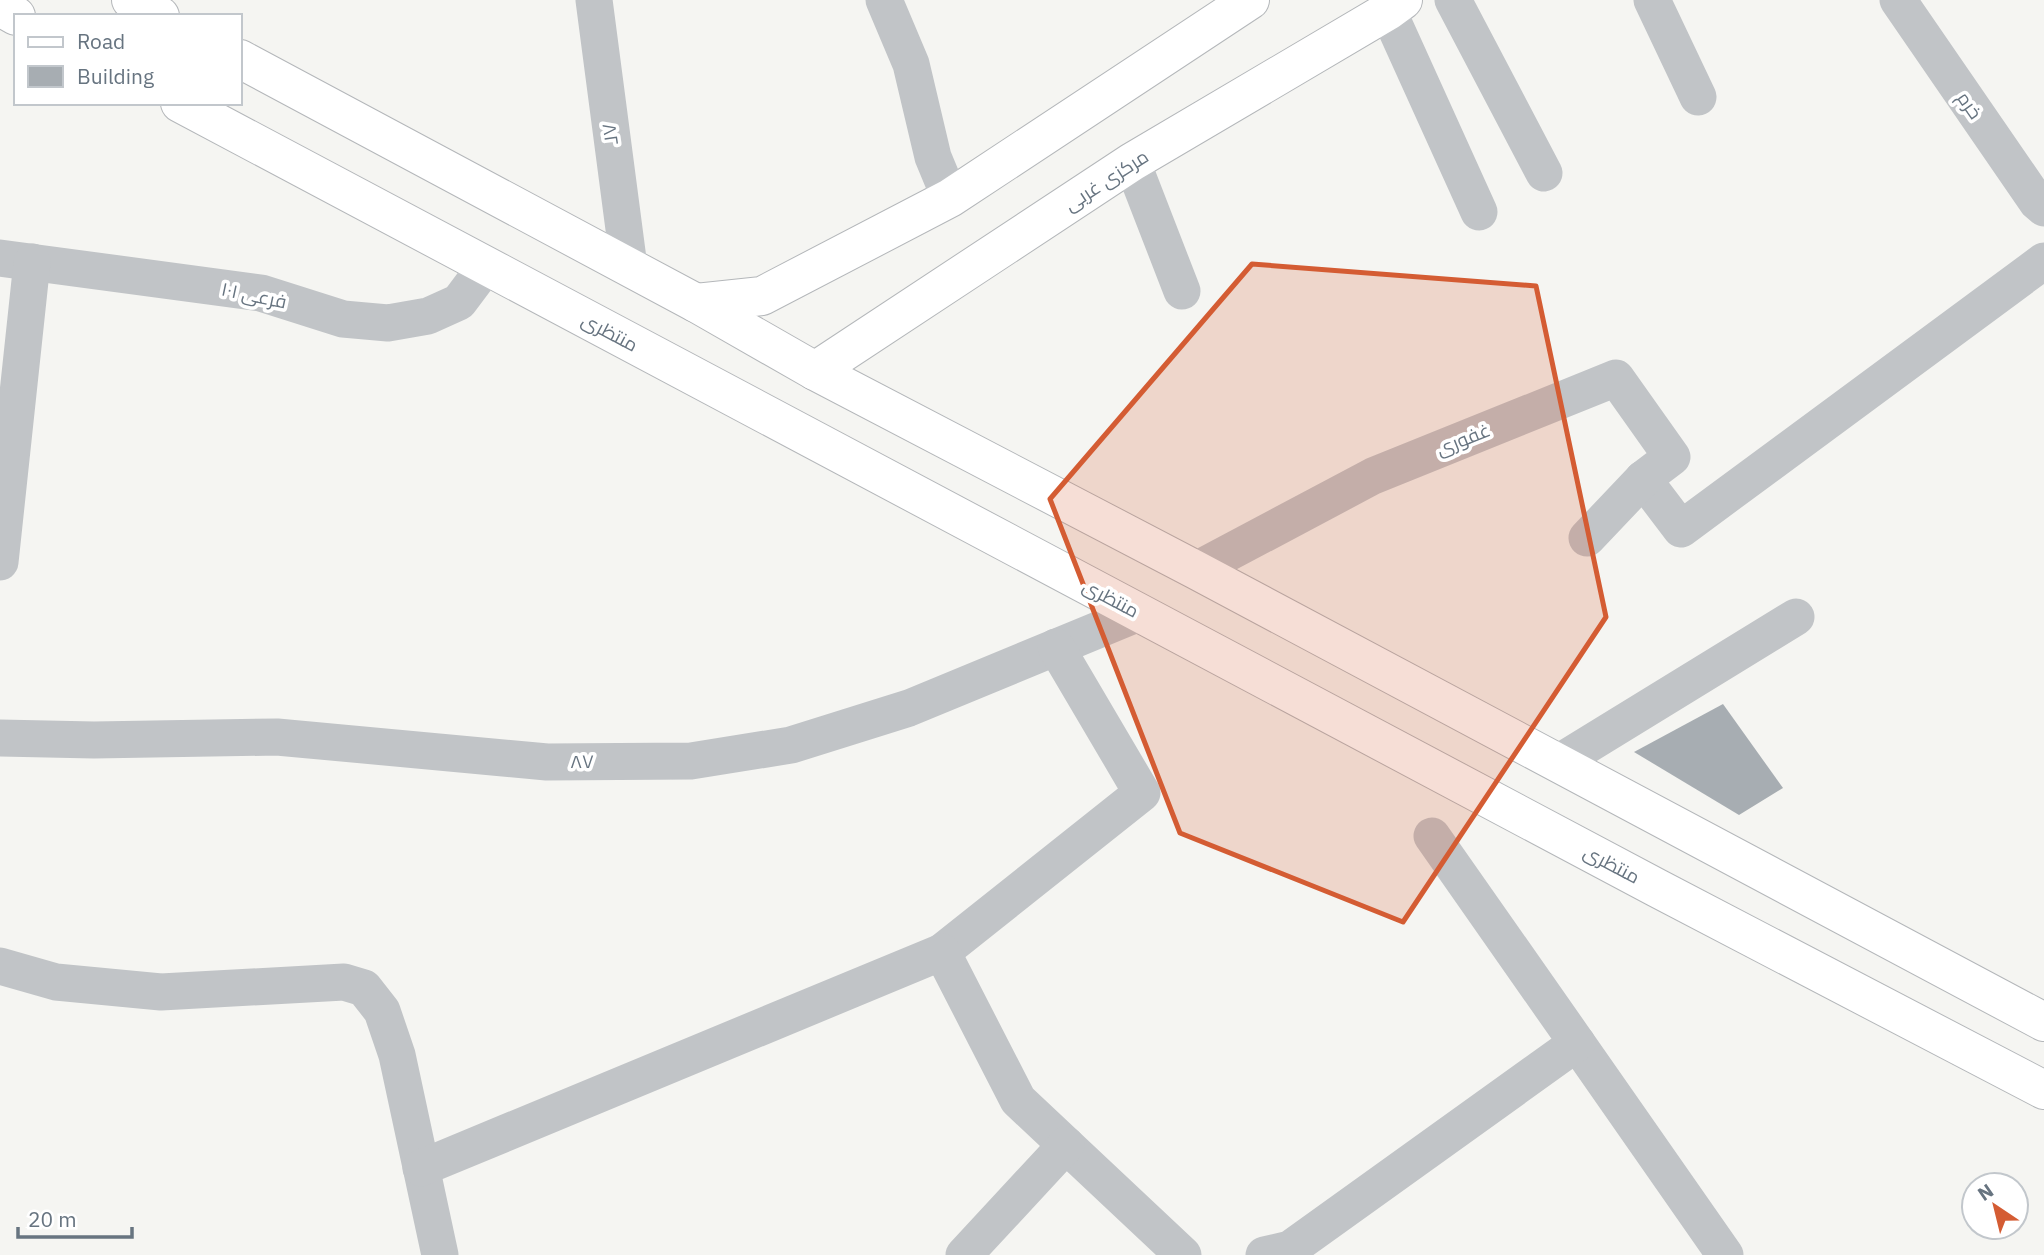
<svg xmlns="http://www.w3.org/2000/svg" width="2044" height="1255" font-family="'IBM Plex Sans',Cairo,sans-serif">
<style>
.building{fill:#a7adb2}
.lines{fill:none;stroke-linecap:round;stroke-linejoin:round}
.major-casing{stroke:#b4b7ba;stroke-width:40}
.minor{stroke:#c1c4c7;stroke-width:37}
.major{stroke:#fff;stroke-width:38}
.marked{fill:#d45c33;fill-opacity:0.2;stroke:#d45c33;stroke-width:5;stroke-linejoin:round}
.labels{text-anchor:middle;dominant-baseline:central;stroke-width:7;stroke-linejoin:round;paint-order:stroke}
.street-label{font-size:19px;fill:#677480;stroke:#fff}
</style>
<rect width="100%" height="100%" fill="#f5f5f2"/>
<polygon class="building" points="1723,704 1783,788 1739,815 1634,752"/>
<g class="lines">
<g class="major-casing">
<g id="major">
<polyline points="131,0 160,16"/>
<polyline points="0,7 16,16"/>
<polyline points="240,59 696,303 815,371 1196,570 2044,1022"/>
<polyline points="180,103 1657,888 2044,1090"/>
<polyline points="696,303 762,296 950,198 1250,0"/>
<polyline points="815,371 1132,162 1388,11 1403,0"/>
</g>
</g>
<g class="minor">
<polyline points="594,0 629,267"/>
<polyline points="884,0 911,64 933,157 950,198"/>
<polyline points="1453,0 1544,173"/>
<polyline points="1652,0 1698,97"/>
<polyline points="1898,0 2037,202 2044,208"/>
<polyline points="1388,11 1479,212"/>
<polyline points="1132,162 1182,291"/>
<polyline points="0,258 261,293 343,319 388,323 428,316 459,302 486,266"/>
<polyline points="1643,479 1681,529 2044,261"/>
<polyline points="0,562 32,262"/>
<polyline points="1196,570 1373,476 1616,378 1672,457 1643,479 1587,538"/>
<polyline points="0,738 94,740 277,737 547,762 691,761 791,745 909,708 1139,613"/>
<polyline points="1558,763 1796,617"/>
<polyline points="942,952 1142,793 1056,647"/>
<polyline points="0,966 56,982 161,992 344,982 364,988 382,1011 397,1055 440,1255"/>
<polyline points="1577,1043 1725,1255"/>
<polyline points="421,1168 942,952 1018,1100 1183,1255"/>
<polyline points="964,1255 1066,1145"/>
<polyline points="1264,1255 1290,1249 1577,1043 1432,836"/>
</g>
<use href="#major" class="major"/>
</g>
<path class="marked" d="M1252,264l284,22 70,331 -203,305 -223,-89 -130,-334z"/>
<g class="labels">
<g class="street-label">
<text transform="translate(1970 105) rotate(55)">خرم</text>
<text transform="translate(611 134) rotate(82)">۸۲</text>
<text transform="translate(1106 180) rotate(-33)">مرکزی غربی</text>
<text transform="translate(254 295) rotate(12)">فرعی ۱۰۱</text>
<text transform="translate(610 332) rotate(28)">منتظری</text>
<text transform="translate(1463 439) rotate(-22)">غفوری</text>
<text transform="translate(1111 598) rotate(28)">منتظری</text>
<text x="582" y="761">۸۷</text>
<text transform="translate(1612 864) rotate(28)">منتظری</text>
</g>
</g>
<rect x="14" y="14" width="228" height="91" fill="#ffffff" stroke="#c2c7cc" stroke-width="2"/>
<rect x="28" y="37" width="35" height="10" fill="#ffffff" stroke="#c2c7cc" stroke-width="2"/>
<text x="77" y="49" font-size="21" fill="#677480">Road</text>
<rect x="28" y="66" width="35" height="21" fill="#a7adb2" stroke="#c2c7cc" stroke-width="2"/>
<text x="77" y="84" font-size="21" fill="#677480">Building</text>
<g transform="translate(1995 1206) rotate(325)"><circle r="33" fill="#ffffff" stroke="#c2c7cc" stroke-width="2"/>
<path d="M0-5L12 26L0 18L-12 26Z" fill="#d45c33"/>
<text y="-10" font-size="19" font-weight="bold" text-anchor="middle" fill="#677480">N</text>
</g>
<path d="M18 1227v10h114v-10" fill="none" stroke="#677480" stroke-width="3.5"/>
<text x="28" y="1227" font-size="21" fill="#677480" stroke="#ffffff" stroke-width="5" paint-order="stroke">20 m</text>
</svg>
